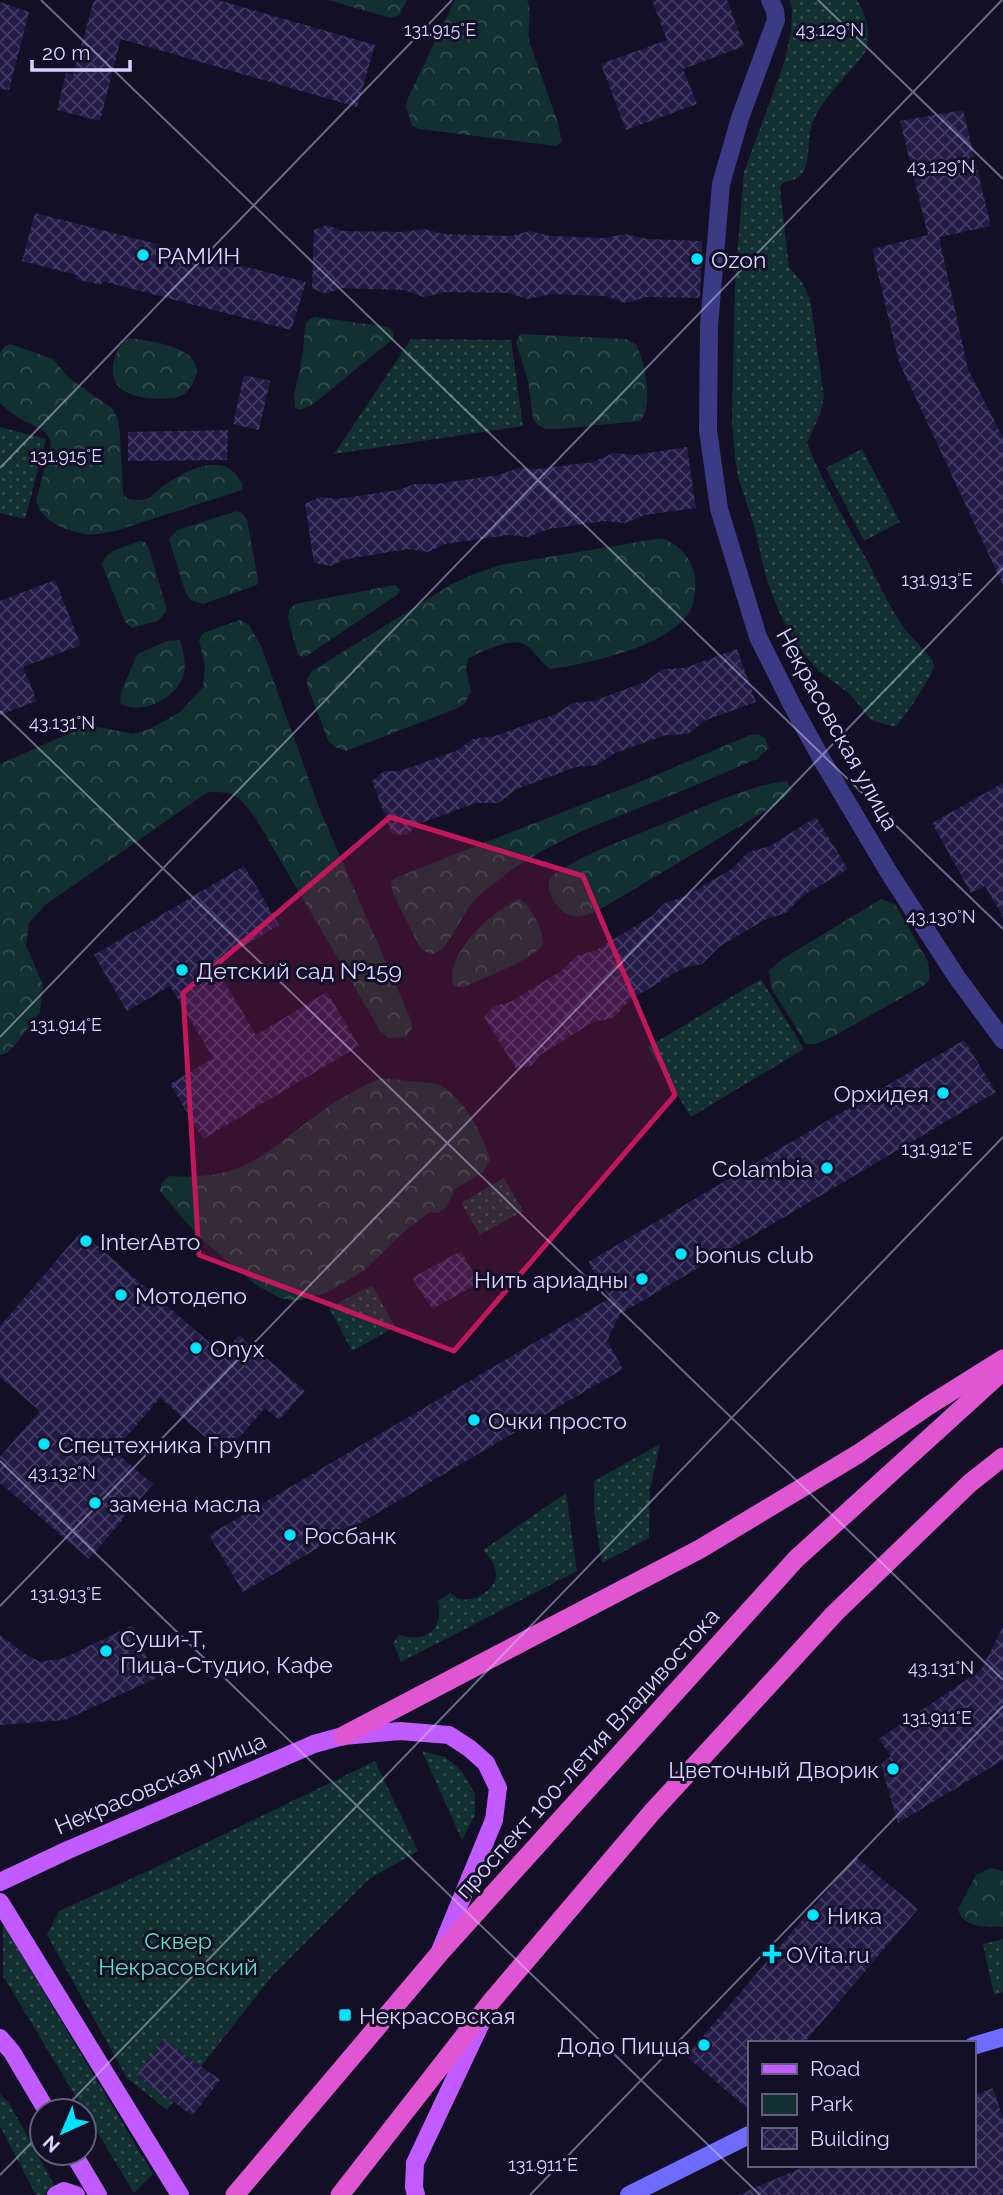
<svg xmlns="http://www.w3.org/2000/svg" width="1003" height="2195" font-family="Raleway,sans-serif">
<style>
.green{fill:url(#green-dots);fill-rule:evenodd}
.forest{fill:url(#forest-crowns)}
.building{fill:url(#building-cross-hatch)}
.lines{fill:none;stroke-linecap:round;stroke-linejoin:round}
.minor{stroke:#3d3a85;stroke-width:18}
.secondary{stroke:#6f6bff;stroke-width:18}
.primary{stroke:#c25bff;stroke-width:18}
.trunk{stroke:#e055d1;stroke-width:19}
.marked{fill:#c2185b;fill-opacity:0.2;stroke:#c2185b;stroke-width:5;stroke-linejoin:round}
.ticks{fill:none;stroke:#d9d4ff;stroke-width:2;stroke-opacity:0.45}
.poi-dot{fill:#00e5ff;stroke:#130f26;stroke-width:2.5}
.labels{text-anchor:middle;dominant-baseline:central;stroke-width:6;stroke-linejoin:round;paint-order:stroke}
.poi-label{font-size:23px;fill:#d9d4ff;stroke:#130f26;text-anchor:start}
.street-label{font-size:23px;fill:#d9d4ff;stroke:#130f26}
.park-label{font-size:23px;fill:#5fe0c0;stroke:#130f26}
.ticks-label{font-size:18px;text-anchor:middle;fill:#d9d4ff;stroke:#130f26;stroke-width:6;stroke-linejoin:round;paint-order:stroke}
</style>
<defs>
<pattern id="green-dots" width="8" height="8" patternUnits="userSpaceOnUse" patternTransform="scale(1.75)"><rect width="8" height="8" fill="#12302f"/><path d="M2 2h.1M6 6h.1" fill="none" stroke="#344d4e" stroke-width="1.8" stroke-linecap="round"/></pattern>
<pattern id="forest-crowns" width="20" height="18" patternUnits="userSpaceOnUse" patternTransform="scale(1.75)"><rect width="20" height="18" fill="#12302f"/><path d="M2 6a3 3 0 1 1 6 0M12 15a3 3 0 1 1 6 0" fill="none" stroke="#344d4e"/></pattern>
<pattern id="building-cross-hatch" width="8" height="8" patternUnits="userSpaceOnUse" patternTransform="scale(1.75)"><rect width="8" height="8" fill="#241b47"/><path d="M0 0l8 8M0 8l8-8" fill="none" stroke="#433b63"/></pattern>
</defs>
<rect width="100%" height="100%" fill="#130f26"/>
<g class="green">
<path d="M789,0h68c9,13 15,37 8,52 -2,5 -7,9 -10,13 -14,17 -30,32 -40,52 -13,25 4,63 -32,65l-3,6 9,79 12,14 9,17 14,99 -4,17 -13,29c17,42 39,80 61,119 11,22 22,46 36,66 6,9 29,28 30,37 1,8 -31,55 -39,62l-24,-7 -21,-26 -31,-23 -22,-24 -18,-35 -12,-31 -13,-55 -16,-49 -3,-20 -3,-36 3,-139 9,-110 39,-106 8,-33 1,-25z"/>
<polygon points="411,339 511,340 523,426 334,454"/>
<polygon points="0,427 46,439 25,519 0,513"/>
<polygon points="862,449 900,522 864,541 826,468"/>
<polygon points="761,979 804,1049 691,1117 648,1047"/>
<polygon points="504,1178 523,1211 480,1235 461,1203"/>
<polygon points="372,1285 395,1327 352,1351 329,1308"/>
<polygon points="660,1444 650,1490 649,1538 602,1563 594,1512 594,1481"/>
<path d="M566,1493l11,78 -176,91 -8,-19 6,-8c27,8 45,-5 39,-34l12,-8c3,2 6,5 10,6 14,3 35,-8 36,-24 0,-10 -7,-18 -13,-25z"/>
<polygon points="422,1751 445,1757 462,1771 475,1794 475,1815 462,1840"/>
<path d="M375,1761l43,90 -49,28 -97,97 -105,134 -40,-32 -80,-143 12,-24 89,-40zM163,2039l32,23 -58,14z"/>
<polygon points="3,1924 153,2174 134,2193 3,1976"/>
<polygon points="1003,1939 1003,1992 994,1995 983,1944"/>
<polygon points="0,2094 9,2103 56,2188 44,2195 36,2195 0,2126"/>
</g>
<g class="forest">
<polygon points="328,0 407,0 399,15 391,18"/>
<path d="M455,0h72c6,12 0,28 2,41l29,82 4,19 -6,4 -137,-17 -7,-3 -6,-19 2,-9z"/>
<path d="M316,317l72,10c5,4 7,6 5,12l-81,66 -12,5 -5,-2 -1,-12 9,-43 2,-29 5,-5z"/>
<path d="M520,334l106,5 11,6c7,20 18,59 3,76l-82,8h-12l-8,-4 -5,-6 -5,-38 -12,-39z"/>
<path d="M129,338c24,3 87,11 62,48 -4,6 -9,11 -17,12 -15,1 -34,1 -48,-6 -22,-11 -13,-44 3,-54z"/>
<path d="M10,344l43,15 16,19 44,31 5,11 2,14 3,60 5,5c8,1 15,2 22,-2 5,-3 8,-7 13,-11 25,-17 64,-38 80,0l-1,4 -127,41c-9,1 -20,5 -29,3 -20,-3 -44,-12 -50,-33l15,-58c-3,-14 -16,-16 -27,-22 -8,-5 -17,-11 -24,-18v-50l4,-6z"/>
<polygon points="237,511 242,513 247,519 258,580 257,585 203,604 191,600 186,594 169,539 177,530"/>
<path d="M662,538c17,7 30,19 33,39 1,9 0,23 -4,32 -19,37 -103,55 -141,60 -10,-7 -18,-23 -29,-26 -12,-4 -43,9 -53,16l-2,10 5,22 -6,12 -7,5 -112,43 -11,-4 -7,-7 -21,-55v-6l5,-8 140,-87 22,-10 26,-9z"/>
<path d="M139,541l6,1 3,4 19,64 -9,11 -26,7 -7,-6 -23,-57c3,-15 23,-18 37,-24z"/>
<polygon points="395,585 400,590 397,595 308,655 304,657 298,655 288,619 289,610 295,604"/>
<path d="M240,620l9,5 12,21 59,164 91,210 1,8 -6,9 -18,1 -9,-9 -124,-212c-17,-21 -19,-26 -47,-25l-163,113 -16,18 -3,22 17,40 -3,27 -23,31 -10,10 -7,2v-291l88,-39 45,9 17,-5 30,-17 23,-25 2,-21 -6,-26 4,-7z"/>
<path d="M180,640c3,12 8,27 2,39 -9,21 -43,37 -62,24l1,-11 15,-35 3,-4 28,-12z"/>
<path d="M758,734l7,4 4,10 -12,11c-36,15 -72,31 -108,45 -56,22 -104,40 -152,77 -10,8 -20,15 -27,25 -12,15 -20,43 -39,49l-11,-7 -28,-57 -1,-9 4,-4 247,-97 108,-46z"/>
<path d="M787,781l5,9 -15,14 -178,106c-8,3 -17,8 -26,6 -14,-2 -33,-29 -20,-41 4,-4 13,-7 18,-11 27,-15 55,-25 84,-37 38,-15 92,-42 132,-46z"/>
<path d="M520,899c12,9 23,30 23,45 -11,17 -59,33 -79,43l-10,-1c-12,-30 40,-78 66,-87z"/>
<polygon points="881,899 895,904 928,962 930,978 926,984 834,1036 816,1044 806,1044 771,988 769,970 784,958"/>
<path d="M381,1078l57,6c26,13 45,50 52,76l-7,12 -28,17 -9,19 -8,5 -8,-1 -24,18 -44,42 -34,20 -31,9 -17,-3 -24,-13 -58,-49 -38,-45 1,-7 8,-8c26,2 50,0 74,-10 22,-10 40,-26 59,-40 24,-19 50,-36 79,-48z"/>
<path d="M990,1868l13,3v56c-17,-1 -40,2 -45,-18l18,-34z"/>
</g>
<g class="building">
<polygon points="94,0 218,0 375,45 357,107 121,39 100,121 57,110 66,73 73,75"/>
<polygon points="652,0 727,0 744,46 683,69 697,104 626,130 601,64 667,40"/>
<polygon points="0,2 29,12 9,90 0,89"/>
<polygon points="963,110 991,226 939,237 968,369 1003,438 1003,585 899,362 872,249 928,235 900,121"/>
<polygon points="35,213 306,282 291,330 102,281 101,285 76,279 77,275 22,261"/>
<polygon points="327,225 343,231 402,232 424,229 444,234 510,236 530,231 550,236 604,238 625,234 647,239 702,241 700,298 647,297 625,303 605,296 550,294 528,299 508,293 446,292 424,297 403,290 341,288 326,294 312,288 314,230"/>
<polygon points="244,375 270,381 259,430 233,424"/>
<polygon points="228,430 227,460 128,461 128,432"/>
<polygon points="687,447 696,508 645,515 625,523 604,521 549,529 528,537 509,535 445,544 428,552 408,549 346,559 331,566 314,563 305,504 320,497 337,499 398,490 415,484 436,484 499,475 518,468 538,469 593,462 613,453 635,455"/>
<polygon points="55,580 81,645 23,667 37,701 0,715 0,601"/>
<polygon points="737,649 756,702 706,720 688,734 666,735 615,753 597,765 576,767 517,789 498,803 476,803 418,824 407,835 392,834 372,781 384,771 400,771 456,751 473,739 495,736 556,714 573,703 594,701 645,682 663,669 685,668"/>
<polygon points="1003,783 1003,917 985,886 971,893 932,823"/>
<polygon points="816,817 848,869 801,897 786,913 766,919 719,947 702,964 683,968 630,1000 613,1018 593,1022 540,1055 531,1066 516,1069 484,1017 494,1006 510,1002 561,971 576,956 596,950 652,916 665,903 686,896 733,868 748,852 770,846"/>
<polygon points="244,866 279,925 214,964 256,1035 327,992 359,1046 203,1139 170,1084 213,1058 170,986 127,1011 94,955"/>
<polygon points="964,1040 996,1092 620,1314 607,1341 623,1369 243,1592 209,1535 610,1298 588,1262"/>
<polygon points="81,1232 223,1354 239,1335 305,1391 279,1420 265,1408 225,1454 160,1398 114,1451 153,1484 89,1559 0,1483 0,1457 40,1411 0,1377 0,1326"/>
<polygon points="461,1251 479,1283 432,1309 412,1278"/>
<polygon points="133,1625 156,1678 65,1720 0,1725 0,1635 24,1653 40,1662 64,1658"/>
<polygon points="1003,1627 1003,1760 898,1823 881,1765 891,1756 879,1739 981,1670"/>
<polygon points="856,1857 918,1909 804,2043 749,2043 749,2110 686,2056"/>
<polygon points="163,2039 220,2080 192,2116 169,2098 168,2099 136,2076"/>
<polygon points="993,2088 1003,2119 1003,2195 738,2195 808,2165 973,2165 973,2096"/>
</g>
<g class="lines">
<polyline class="minor" points="770,0 775,11 776,20 740,118 721,184 709,326 708,430 719,509 758,637 792,705 822,760 888,871 956,976 1003,1040"/>
<g class="secondary">
<polyline points="973,2046 1003,2037"/>
<polyline points="629,2195 749,2135"/>
</g>
<g class="primary">
<polyline points="0,1882 68,1850 314,1744 343,1736 400,1731 449,1735 469,1748 486,1763 498,1788 494,1820 440,1951"/>
<polyline points="0,1902 180,2195"/>
<polyline points="0,2038 12,2052 47,2111"/>
<polyline points="73,2153 98,2195"/>
<polyline points="56,2195 64,2191 76,2195"/>
<polyline points="416,2195 414,2187 415,2163 482,2021"/>
</g>
<g class="trunk">
<polyline points="343,1736 700,1549 858,1454 928,1406 1003,1359"/>
<polyline points="235,2195 439,1954 796,1559 1003,1371"/>
<polyline points="340,2195 490,2003 653,1811 835,1613 970,1483 1003,1457"/>
</g>
</g>
<path class="marked" d="M390,817l193,59 92,219 -221,256 -255,-96 -16,-262z"/>
<path class="ticks" d="M41,0l962,929M818,0l185,179M0,468l452,-468M0,711l1003,969M0,1037l1002,-1037M0,1461l760,734M0,1606l1003,-1038M62,2111l941,-974M0,2175l42,-43M530,2195l473,-489"/>
<g class="poi-dot">
<circle cx="143" cy="255" r="7"/>
<circle cx="697" cy="259" r="7"/>
<circle cx="182" cy="970" r="7"/>
<circle cx="943" cy="1093" r="7"/>
<circle cx="827" cy="1168" r="7"/>
<circle cx="86" cy="1241" r="7"/>
<circle cx="681" cy="1254" r="7"/>
<circle cx="642" cy="1279" r="7"/>
<circle cx="121" cy="1295" r="7"/>
<circle cx="196" cy="1348" r="7"/>
<circle cx="474" cy="1420" r="7"/>
<circle cx="44" cy="1444" r="7"/>
<circle cx="95" cy="1503" r="7"/>
<circle cx="290" cy="1535" r="7"/>
<circle cx="106" cy="1651" r="7"/>
<circle cx="893" cy="1769" r="7"/>
<circle cx="813" cy="1915" r="7"/>
<path d="M768.5 1943.5h7v7h7v7h-7v7h-7v-7h-7v-7h7z"/>
<rect x="338" y="2008" width="14" height="14" rx="3.5"/>
<circle cx="704" cy="2045" r="7"/>
</g>
<g class="labels">
<g class="poi-label">
<text x="157" y="255">РАМИН</text>
<text x="711" y="259">Ozon</text>
<text x="196" y="970">Детский сад №159</text>
<text x="929" y="1093" text-anchor="end">Орхидея</text>
<text x="813" y="1168" text-anchor="end">Colambia</text>
<text x="100" y="1241">InterАвто</text>
<text x="695" y="1254">bonus club</text>
<text x="628" y="1279" text-anchor="end">Нить ариадны</text>
<text x="135" y="1295">Мотодепо</text>
<text x="210" y="1348">Onyx</text>
<text x="488" y="1420">Очки просто</text>
<text x="58" y="1444">Спецтехника Групп</text>
<text x="109" y="1503">замена масла</text>
<text x="304" y="1535">Росбанк</text>
<text x="120" y="1638">Суши-Т,<tspan x="120" dy="26">Пица-Студио, Кафе</tspan></text>
<text x="879" y="1769" text-anchor="end">Цветочный Дворик</text>
<text x="827" y="1915">Ника</text>
<text x="786" y="1954">OVita.ru</text>
<text x="359" y="2015">Некрасовская</text>
<text x="690" y="2045" text-anchor="end">Додо Пицца</text>
</g>
<g class="street-label">
<text transform="translate(838 729) rotate(61)">Некрасовская улица</text>
<text transform="translate(587 1753) rotate(-48)">проспект 100-летия Владивостока</text>
<text transform="translate(160 1783) rotate(-23)">Некрасовская улица</text>
</g>
<g class="park-label">
<text x="178" y="1940">Сквер<tspan x="178" dy="26">Некрасовский</tspan></text>
</g>
</g>
<g class="ticks-label">
<text x="830" y="36">43.129°N</text>
<text x="440" y="36">131.915°E</text>
<text x="941" y="173">43.129°N</text>
<text x="66" y="462">131.915°E</text>
<text x="937" y="586">131.913°E</text>
<text x="62" y="729">43.131°N</text>
<text x="941" y="923">43.130°N</text>
<text x="66" y="1031">131.914°E</text>
<text x="937" y="1155">131.912°E</text>
<text x="62" y="1479">43.132°N</text>
<text x="66" y="1600">131.913°E</text>
<text x="941" y="1674">43.131°N</text>
<text x="937" y="1724">131.911°E</text>
<text x="543" y="2171">131.911°E</text>
</g>
<rect x="748" y="2041" width="228" height="126" fill="#130f26" stroke="#625e7d" stroke-width="2"/>
<rect x="762" y="2064" width="35" height="10" fill="#c25bff" stroke="#625e7d" stroke-width="2"/>
<text x="810" y="2076" font-size="21" fill="#d9d4ff">Road</text>
<rect x="762" y="2094" width="35" height="21" fill="#12302f" stroke="#625e7d" stroke-width="2"/>
<text x="810" y="2111" font-size="21" fill="#d9d4ff">Park</text>
<rect x="762" y="2128" width="35" height="21" fill="url(#building-cross-hatch)" stroke="#625e7d" stroke-width="2"/>
<text x="810" y="2146" font-size="21" fill="#d9d4ff">Building</text>
<g transform="translate(63 2132) rotate(224)"><circle r="33" fill="#130f26" stroke="#625e7d" stroke-width="2"/>
<path d="M0-5L12 26L0 18L-12 26Z" fill="#00e5ff"/>
<text y="-10" font-size="19" font-weight="bold" text-anchor="middle" fill="#d9d4ff">N</text>
</g>
<path d="M32 60v10h98v-10" fill="none" stroke="#d9d4ff" stroke-width="3.5"/>
<text x="42" y="60" font-size="21" fill="#d9d4ff" stroke="#130f26" stroke-width="5" paint-order="stroke">20 m</text>
</svg>
